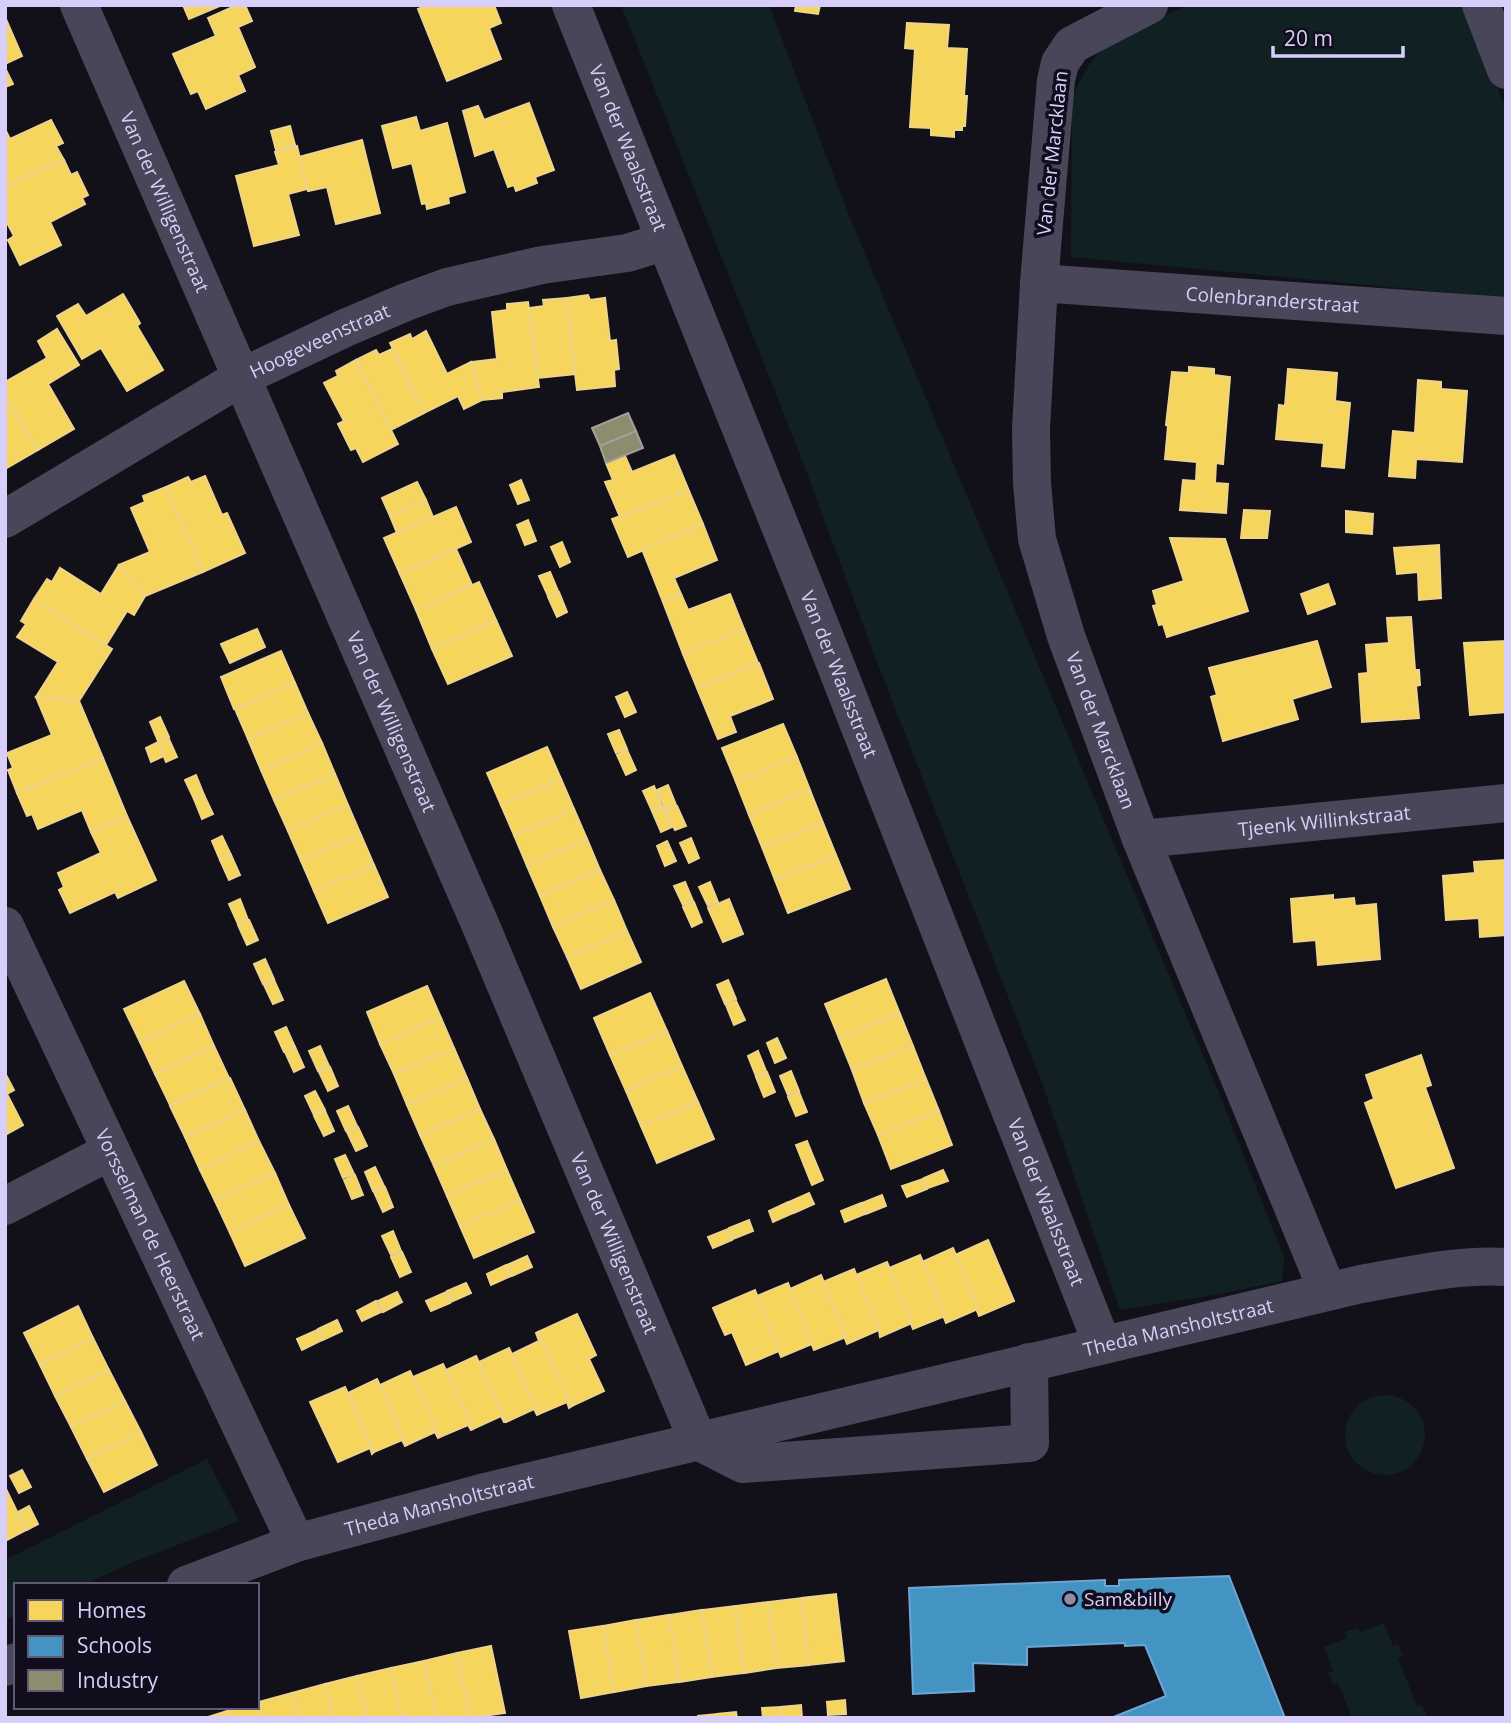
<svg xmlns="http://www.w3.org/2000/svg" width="1511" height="1723" font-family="'Open Sans',sans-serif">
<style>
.green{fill:#112123}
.homes{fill:#f6d55c;stroke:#edd38b;stroke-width:2}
.schools{fill:#4393c3;stroke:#6fa5d4;stroke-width:2}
.industry{fill:#8c8c6e;stroke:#a2a098;stroke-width:2}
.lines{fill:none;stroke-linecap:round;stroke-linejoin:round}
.minor{stroke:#484658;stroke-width:38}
.poi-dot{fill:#928cab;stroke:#110d1c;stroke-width:2.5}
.labels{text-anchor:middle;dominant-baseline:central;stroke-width:7;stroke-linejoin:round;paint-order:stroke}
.street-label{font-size:19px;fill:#d7cefa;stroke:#110d1c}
.poi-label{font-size:19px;fill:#d7cefa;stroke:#110d1c;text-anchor:start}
</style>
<rect width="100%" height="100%" fill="#121018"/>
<g class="green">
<polygon points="621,5 769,5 850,218 1223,1103 1284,1257 1282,1281 1220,1294 1120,1310 1042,1083 875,657 801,457"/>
<path d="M1188,5h278l40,105v188l-435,-41 1,-160c9,-17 15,-33 29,-46 18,-17 64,-35 87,-46z"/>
<circle cx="1385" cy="1435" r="40"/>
<polygon points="207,1459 239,1521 131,1563 83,1585 16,1585 16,1615 5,1620 5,1560"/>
<polygon points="1384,1623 1393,1646 1398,1644 1403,1656 1398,1658 1417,1706 1422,1705 1427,1717 1352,1718 1338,1683 1333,1685 1328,1673 1333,1671 1324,1647 1347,1638 1345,1632 1358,1628 1360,1632"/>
</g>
<g class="homes">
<polygon points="183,5 222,5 189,19"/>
<polygon points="237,5 245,5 252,21 238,27 255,67 238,75 245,91 206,109 198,91 191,94 173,54 216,36 208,18"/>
<polygon points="427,5 494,5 501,23 489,28 501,59 447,81 418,9"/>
<polygon points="796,5 820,5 818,14 795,11"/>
<polygon points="5,17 22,56 5,64"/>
<polygon points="907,23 949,25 947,48 967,49 964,96 967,96 965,126 962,126 962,130 954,130 954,137 931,135 931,128 910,127 915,49 905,48"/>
<polygon points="5,68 13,84 5,87"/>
<polygon points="529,103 554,170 535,177 537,183 516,191 514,185 508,187 494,149 475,156 463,111 478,106 484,120"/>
<polygon points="416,117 420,131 447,123 465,192 448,197 449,203 427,209 426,203 422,204 412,163 393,168 382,126"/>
<polygon points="51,120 63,143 56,146 64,160 5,186 5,129 10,139"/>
<polygon points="290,126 295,145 276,150 271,131"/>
<polygon points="362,140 380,213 336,224 327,187 308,191 299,157"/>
<polygon points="297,146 307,189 288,194 299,235 254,246 236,176 279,165 275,152"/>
<polygon points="64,160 71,175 77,172 88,195 82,198 85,204 50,222 61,245 20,265 8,240 14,236 5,219 5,186"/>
<polygon points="123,294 140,323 137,326 163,370 127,391 101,348 82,359 57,316 78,304 86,316"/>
<polygon points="588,295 590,300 605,298 610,341 616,340 619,369 614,370 615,386 577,390 566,298"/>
<polygon points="566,298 575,374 538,378 529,308 544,306 543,300"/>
<polygon points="528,302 539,387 502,392 502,398 482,400 471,362 497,359 492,312 507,310 507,304"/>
<polygon points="57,329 79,365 48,384 74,429 38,450 5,394 5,382 47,358 38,341"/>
<polygon points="426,331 447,374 471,362 482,400 464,409 458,396 424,413 390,343 410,334 412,339"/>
<polygon points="392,349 424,413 391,430 356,360 376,350 379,355"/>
<polygon points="356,360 398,444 363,462 356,448 351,450 338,424 344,421 324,383 338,376 336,371"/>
<polygon points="1189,367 1214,369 1214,375 1230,377 1223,464 1216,463 1215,483 1228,484 1226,513 1180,510 1183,480 1196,481 1197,462 1165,459 1168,426 1166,425 1172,372 1189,373"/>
<polygon points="1288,369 1337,373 1335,401 1350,403 1344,468 1322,466 1324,443 1276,439 1279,405 1285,406"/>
<polygon points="1418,380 1441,382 1441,389 1467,391 1462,462 1416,459 1415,478 1389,476 1393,431 1415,433"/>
<polygon points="5,394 38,450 5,469"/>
<polygon points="674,455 689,491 620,517 605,482 613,480 606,463 625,456 632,472"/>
<polygon points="205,476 222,515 227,513 245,553 203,572 166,487 188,477 191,482"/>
<polygon points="521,480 529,500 518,504 510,485"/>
<polygon points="417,482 426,500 390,516 382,498"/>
<polygon points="166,487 203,572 145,596 119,565 150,552 131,508 145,502 143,496"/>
<polygon points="689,491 703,524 628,557 612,519"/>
<polygon points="426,500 433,517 397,533 390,516"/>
<polygon points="456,507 471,542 400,574 384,538"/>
<polygon points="1244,510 1270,511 1267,538 1241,538"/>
<polygon points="1346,511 1373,514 1372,534 1346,532"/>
<polygon points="528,520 536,541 525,545 517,525"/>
<polygon points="703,524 717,560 674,578 681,594 663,602 642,549"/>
<polygon points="1170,538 1225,539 1248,611 1167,637 1163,624 1159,625 1153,606 1157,605 1153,591 1184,581"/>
<polygon points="562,542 570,562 560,567 551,547"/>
<polygon points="1439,545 1441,598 1419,600 1418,572 1397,574 1394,548"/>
<polygon points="456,549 472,585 416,610 400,574"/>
<polygon points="119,565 145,596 134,615 127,611 106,645 34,599 47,579 52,582 60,568 101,594"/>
<polygon points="550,572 558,591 548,596 539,576"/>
<polygon points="479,582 496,620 432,649 416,610"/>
<polygon points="1328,584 1335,604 1308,614 1301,594"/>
<polygon points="559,592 567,612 557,617 548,597"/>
<polygon points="681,594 688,610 730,594 744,629 683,654 663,602"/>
<polygon points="34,599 112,649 79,701 36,697 58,662 17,637 26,624 21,621"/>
<polygon points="1411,617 1415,670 1419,670 1420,685 1416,686 1419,718 1362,722 1359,674 1368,673 1366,645 1389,643 1387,618"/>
<polygon points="496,620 512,656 448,684 432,649"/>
<polygon points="257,629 265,647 230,663 221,644"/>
<polygon points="744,629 758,663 697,688 683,654"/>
<polygon points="1317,641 1331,687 1292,699 1298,719 1223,741 1211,697 1217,695 1209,668"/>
<polygon points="1506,641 1506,712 1470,715 1464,643"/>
<polygon points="281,651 295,683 234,709 221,677"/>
<polygon points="759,663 773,699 730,716 736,732 718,739 697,688"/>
<polygon points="295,683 308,713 248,739 235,709"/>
<polygon points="627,692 636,712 625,717 616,697"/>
<polygon points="36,697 79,701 103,758 17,793 8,770 13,768 7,753 52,735"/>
<polygon points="308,713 322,743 261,770 248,739"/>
<polygon points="160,717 169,737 158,741 150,722"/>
<polygon points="783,724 797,757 736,782 722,748"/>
<polygon points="619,730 627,749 616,753 608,734"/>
<polygon points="168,737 177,757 166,762 158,742"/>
<polygon points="158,742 164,756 151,762 146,748"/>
<polygon points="322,743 335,774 274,800 261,770"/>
<polygon points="547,747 561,779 501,805 487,773"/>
<polygon points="627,750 636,770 626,775 617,755"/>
<polygon points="797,757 810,790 749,815 736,782"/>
<polygon points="103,758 127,816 91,832 82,810 38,829 32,814 27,816 17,793"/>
<polygon points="335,774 348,805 288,831 274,800"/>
<polygon points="196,775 204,795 194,799 185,780"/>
<polygon points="561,779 574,809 514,835 501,805"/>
<polygon points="668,785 676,805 666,810 657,790"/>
<polygon points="654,786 662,806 652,811 643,791"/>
<polygon points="810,790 823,823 762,847 749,815"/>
<polygon points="204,795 213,814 202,819 194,799"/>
<polygon points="348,805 361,835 301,861 288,831"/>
<polygon points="677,806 686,826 675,830 666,811"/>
<polygon points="663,807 672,827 661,832 652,811"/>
<polygon points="574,809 587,839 527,866 514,835"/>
<polygon points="127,816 156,880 118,898 115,892 70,913 59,890 64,887 58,873 101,853 91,832"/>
<polygon points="823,823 836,855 775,880 762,847"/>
<polygon points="361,835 374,865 314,891 301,861"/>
<polygon points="222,836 231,855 220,860 212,841"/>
<polygon points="691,838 699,858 689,863 680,843"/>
<polygon points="587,839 600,870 540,896 527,866"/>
<polygon points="667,841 676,861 665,866 657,846"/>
<polygon points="231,855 240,875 229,880 220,860"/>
<polygon points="836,855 850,889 788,913 775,880"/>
<polygon points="1506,860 1506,935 1480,937 1479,918 1446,920 1443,876 1475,873 1474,862"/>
<polygon points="374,865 388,897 328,923 314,891"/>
<polygon points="600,870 614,900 553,927 540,896"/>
<polygon points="685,882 693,901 683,905 674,886"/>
<polygon points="710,882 718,902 708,906 699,887"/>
<polygon points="1333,895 1333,900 1354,898 1355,906 1376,904 1380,959 1318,965 1316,940 1294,942 1291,899"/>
<polygon points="240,899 248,920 238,924 229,904"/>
<polygon points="729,899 743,934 723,942 708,908"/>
<polygon points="614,900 627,931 567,957 553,927"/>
<polygon points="694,902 702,922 692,927 683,907"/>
<polygon points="249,920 258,940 247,945 238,925"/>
<polygon points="627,931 641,962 581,989 567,957"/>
<polygon points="265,959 274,979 263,984 254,964"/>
<polygon points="886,979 900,1014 839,1038 825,1004"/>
<polygon points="274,980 283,1000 273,1004 264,985"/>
<polygon points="728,980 736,999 725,1004 717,985"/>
<polygon points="184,981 200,1014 140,1042 124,1009"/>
<polygon points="427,986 441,1018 380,1044 367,1012"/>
<polygon points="650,993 667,1031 610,1055 594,1018"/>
<polygon points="736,1001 745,1020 734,1025 726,1005"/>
<polygon points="200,1014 214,1046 155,1074 140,1042"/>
<polygon points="900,1014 913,1046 852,1070 839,1038"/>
<polygon points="441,1018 454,1048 394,1074 380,1044"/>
<polygon points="286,1027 295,1047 284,1052 275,1032"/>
<polygon points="667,1031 682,1066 626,1091 610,1055"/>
<polygon points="777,1038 786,1058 775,1063 767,1043"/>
<polygon points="214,1046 229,1078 170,1105 155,1074"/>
<polygon points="320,1046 329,1066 318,1071 309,1051"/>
<polygon points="913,1046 926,1079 864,1103 852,1070"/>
<polygon points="295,1047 304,1067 294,1072 285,1052"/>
<polygon points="454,1048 467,1078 407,1105 394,1074"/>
<polygon points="758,1051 766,1071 756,1076 748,1056"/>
<polygon points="1421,1055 1431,1085 1425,1087 1454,1168 1396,1188 1365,1103 1374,1099 1366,1075"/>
<polygon points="682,1066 698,1102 641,1126 626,1091"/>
<polygon points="330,1067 338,1086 328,1091 319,1072"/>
<polygon points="791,1071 799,1091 788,1095 780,1076"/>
<polygon points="767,1072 775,1092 764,1097 756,1077"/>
<polygon points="5,1073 14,1090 7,1094 23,1125 5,1135"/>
<polygon points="230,1078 245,1110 185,1137 170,1106"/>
<polygon points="467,1078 480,1109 420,1135 407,1105"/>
<polygon points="926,1079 939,1111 878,1135 864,1103"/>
<polygon points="315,1091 325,1110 314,1115 305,1096"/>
<polygon points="799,1092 807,1112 796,1116 788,1097"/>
<polygon points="698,1102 714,1139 657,1163 641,1126"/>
<polygon points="348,1106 357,1126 346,1131 337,1111"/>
<polygon points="480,1109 494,1139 434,1166 420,1135"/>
<polygon points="245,1110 259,1141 200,1170 185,1137"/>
<polygon points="325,1111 334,1131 324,1136 314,1116"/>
<polygon points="939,1111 952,1145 891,1169 878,1135"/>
<polygon points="358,1127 367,1146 356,1151 347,1132"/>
<polygon points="494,1139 507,1170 447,1196 434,1166"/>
<polygon points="259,1141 275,1173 215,1201 200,1170"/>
<polygon points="807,1141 815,1161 804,1165 796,1145"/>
<polygon points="345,1155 354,1174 343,1178 335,1159"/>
<polygon points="815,1161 823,1180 812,1185 804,1165"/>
<polygon points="375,1167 384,1186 373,1191 365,1172"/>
<polygon points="507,1170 520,1200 460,1226 447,1196"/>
<polygon points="943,1170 948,1181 928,1188 924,1178"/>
<polygon points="275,1173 289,1205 230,1233 215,1201"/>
<polygon points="355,1175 363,1195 352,1199 344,1180"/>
<polygon points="923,1179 927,1189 907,1197 902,1186"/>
<polygon points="385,1187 393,1207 383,1212 374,1192"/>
<polygon points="809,1193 814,1204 794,1213 789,1202"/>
<polygon points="882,1195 886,1206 866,1214 862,1203"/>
<polygon points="520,1200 534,1232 474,1258 460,1226"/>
<polygon points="788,1202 793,1213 773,1222 769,1211"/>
<polygon points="861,1203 865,1214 845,1222 841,1211"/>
<polygon points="289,1205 305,1238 245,1266 230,1233"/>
<polygon points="749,1220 753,1231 733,1239 729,1228"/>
<polygon points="728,1229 732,1240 713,1248 708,1237"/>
<polygon points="393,1231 401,1251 391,1255 382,1236"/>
<polygon points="988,1240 1014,1301 979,1316 955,1255"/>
<polygon points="953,1248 978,1309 946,1323 922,1262"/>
<polygon points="402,1252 411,1272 400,1277 391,1257"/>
<polygon points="920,1255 945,1316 913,1329 889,1268"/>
<polygon points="527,1256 532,1267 512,1276 507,1265"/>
<polygon points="887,1262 912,1323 880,1337 879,1330 856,1275"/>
<polygon points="506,1265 511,1276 491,1285 487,1274"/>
<polygon points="854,1269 879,1330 847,1344 823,1282"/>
<polygon points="821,1275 846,1337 814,1350 790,1289"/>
<polygon points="466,1283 471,1293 451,1302 447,1291"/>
<polygon points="788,1283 812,1344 781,1357 757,1296"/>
<polygon points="755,1290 779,1351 746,1365 732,1332 725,1335 713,1308"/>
<polygon points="397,1292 402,1302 383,1312 378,1301"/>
<polygon points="446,1292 450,1303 431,1311 426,1301"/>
<polygon points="376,1301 381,1312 362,1321 357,1311"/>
<polygon points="78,1306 93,1338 40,1365 24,1333"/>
<polygon points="577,1314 596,1355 589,1359 604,1391 572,1406 538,1332"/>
<polygon points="337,1320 342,1331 323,1340 318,1329"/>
<polygon points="317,1330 322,1340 302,1350 297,1339"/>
<polygon points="538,1332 572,1406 569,1408 567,1402 539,1414 512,1354 539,1341 536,1333"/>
<polygon points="93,1338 109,1370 55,1396 40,1365"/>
<polygon points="509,1348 539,1414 537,1415 534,1409 506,1422 479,1362"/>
<polygon points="476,1356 506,1422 504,1422 501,1416 473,1429 446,1370"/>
<polygon points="443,1364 473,1429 471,1430 468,1425 440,1437 413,1377"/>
<polygon points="109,1370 125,1401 71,1427 55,1396"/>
<polygon points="410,1371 440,1437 438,1438 435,1432 407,1445 380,1385"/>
<polygon points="377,1379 407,1445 405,1446 402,1440 374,1452 348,1393"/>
<polygon points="345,1387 374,1452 372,1454 370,1448 338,1462 310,1402"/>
<polygon points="125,1401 141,1432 87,1459 71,1427"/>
<polygon points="141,1432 157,1465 104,1492 87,1459"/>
<polygon points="22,1470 31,1487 19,1493 10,1476"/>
<polygon points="5,1487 26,1530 5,1541"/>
<polygon points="29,1506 38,1524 27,1530 18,1512"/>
<polygon points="836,1594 844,1661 809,1665 802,1598"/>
<polygon points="802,1598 809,1665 777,1668 768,1602"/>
<polygon points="768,1602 777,1668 744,1673 735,1606"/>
<polygon points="735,1606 744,1673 712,1677 702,1610"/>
<polygon points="702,1610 712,1677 679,1682 669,1615"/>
<polygon points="669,1615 679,1682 647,1686 636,1620"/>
<polygon points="636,1620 647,1686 614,1692 603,1626"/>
<polygon points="603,1626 614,1692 581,1698 569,1631"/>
<polygon points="491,1646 505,1713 470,1718 457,1653"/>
<polygon points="457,1653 470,1718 436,1718 424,1661"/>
<polygon points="424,1661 436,1718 402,1718 391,1668"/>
<polygon points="391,1668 402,1718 368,1718 357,1676"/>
<polygon points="357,1676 368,1718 333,1718 325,1684"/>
<polygon points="325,1684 333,1718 299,1718 292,1693"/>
<polygon points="292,1693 299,1718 264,1718 259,1702"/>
<polygon points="845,1700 846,1714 828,1715 827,1702"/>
<polygon points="257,1702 259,1702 264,1718 229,1718 227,1711 241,1707 257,1707"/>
<polygon points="801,1705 802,1718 782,1718 781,1707"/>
<polygon points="781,1707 782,1718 763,1718 762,1708"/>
<polygon points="227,1711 229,1718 205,1718"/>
<polygon points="736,1712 737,1718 717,1718 717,1714"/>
<polygon points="717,1714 717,1718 698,1718 698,1716"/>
</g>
<polygon class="schools" points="1229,1576 1285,1718 1111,1718 1166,1696 1145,1645 1125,1646 1125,1643 1027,1647 1027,1665 973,1663 974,1691 913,1694 909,1588 1105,1580 1105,1586 1119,1586 1119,1580"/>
<g class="industry">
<polygon points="628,413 636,431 600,446 592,428"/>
<polygon points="636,431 643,448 606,463 600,446"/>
</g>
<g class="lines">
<g class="minor">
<path id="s1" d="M79,5l401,919 218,517 45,23 287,-21 -1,-81"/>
<path id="s2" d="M571,5l254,633 277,706"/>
<path id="s3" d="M1149,5l-77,40 -12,18 -4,17 -17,203 -8,146 1,54 5,56 29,97 75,203 187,453"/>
<polyline points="1481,5 1506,70"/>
<path id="s4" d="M1039,283l467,33"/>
<path id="s5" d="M5,519l237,-142 103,-49 61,-26 41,-15 95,-22 85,-12 39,-12"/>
<path id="s6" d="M1141,839l365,-36"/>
<path id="s7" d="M5,926l291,617"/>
<polyline points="5,1206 111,1151"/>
<path id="s8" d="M186,1585l110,-42 185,-50 880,-209c47,-8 96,-20 145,-17"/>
<polyline points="5,1667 16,1662"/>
</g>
</g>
<circle class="poi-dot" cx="1070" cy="1599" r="7"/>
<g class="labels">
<g class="street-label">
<text stroke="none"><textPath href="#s2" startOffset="154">Van der Waalsstraat</textPath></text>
<text transform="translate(1052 153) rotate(-84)">Van der Marcklaan</text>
<text stroke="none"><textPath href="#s1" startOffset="215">Van der Willigenstraat</textPath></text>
<text stroke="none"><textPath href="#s4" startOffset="234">Colenbranderstraat</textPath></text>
<text stroke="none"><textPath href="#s5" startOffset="362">Hoogeveenstraat</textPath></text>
<text stroke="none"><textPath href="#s2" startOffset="721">Van der Waalsstraat</textPath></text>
<text stroke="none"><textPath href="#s1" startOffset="782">Van der Willigenstraat</textPath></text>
<text stroke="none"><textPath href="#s3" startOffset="788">Van der Marcklaan</textPath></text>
<text stroke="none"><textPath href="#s6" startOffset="184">Tjeenk Willinkstraat</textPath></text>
<text stroke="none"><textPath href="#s2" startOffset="1288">Van der Waalsstraat</textPath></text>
<text stroke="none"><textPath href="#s7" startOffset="341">Vorsselman de Heerstraat</textPath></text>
<text stroke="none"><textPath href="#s1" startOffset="1349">Van der Willigenstraat</textPath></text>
<text stroke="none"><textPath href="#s8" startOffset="1026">Theda Mansholtstraat</textPath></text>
<text stroke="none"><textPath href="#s8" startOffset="266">Theda Mansholtstraat</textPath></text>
</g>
<g class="poi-label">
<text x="1084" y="1599">Sam&amp;billy</text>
</g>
</g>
<rect width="1511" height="1723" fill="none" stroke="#d7cefa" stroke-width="14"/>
<rect x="14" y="1583" width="245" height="126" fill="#110d1c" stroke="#605a75" stroke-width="2"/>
<rect x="28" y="1600" width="35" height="21" fill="#f6d55c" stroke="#605a75" stroke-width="2"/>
<text x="77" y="1618" font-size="21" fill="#d7cefa">Homes</text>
<rect x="28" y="1636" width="35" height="21" fill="#4393c3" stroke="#605a75" stroke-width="2"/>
<text x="77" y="1653" font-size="21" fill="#d7cefa">Schools</text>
<rect x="28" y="1670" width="35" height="21" fill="#8c8c6e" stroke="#605a75" stroke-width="2"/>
<text x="77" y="1688" font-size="21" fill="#d7cefa">Industry</text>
<path d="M1273 46v10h130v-10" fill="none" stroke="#d7cefa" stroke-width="3.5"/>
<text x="1284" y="46" font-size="21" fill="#d7cefa" stroke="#110d1c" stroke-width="5" paint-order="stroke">20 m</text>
</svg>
